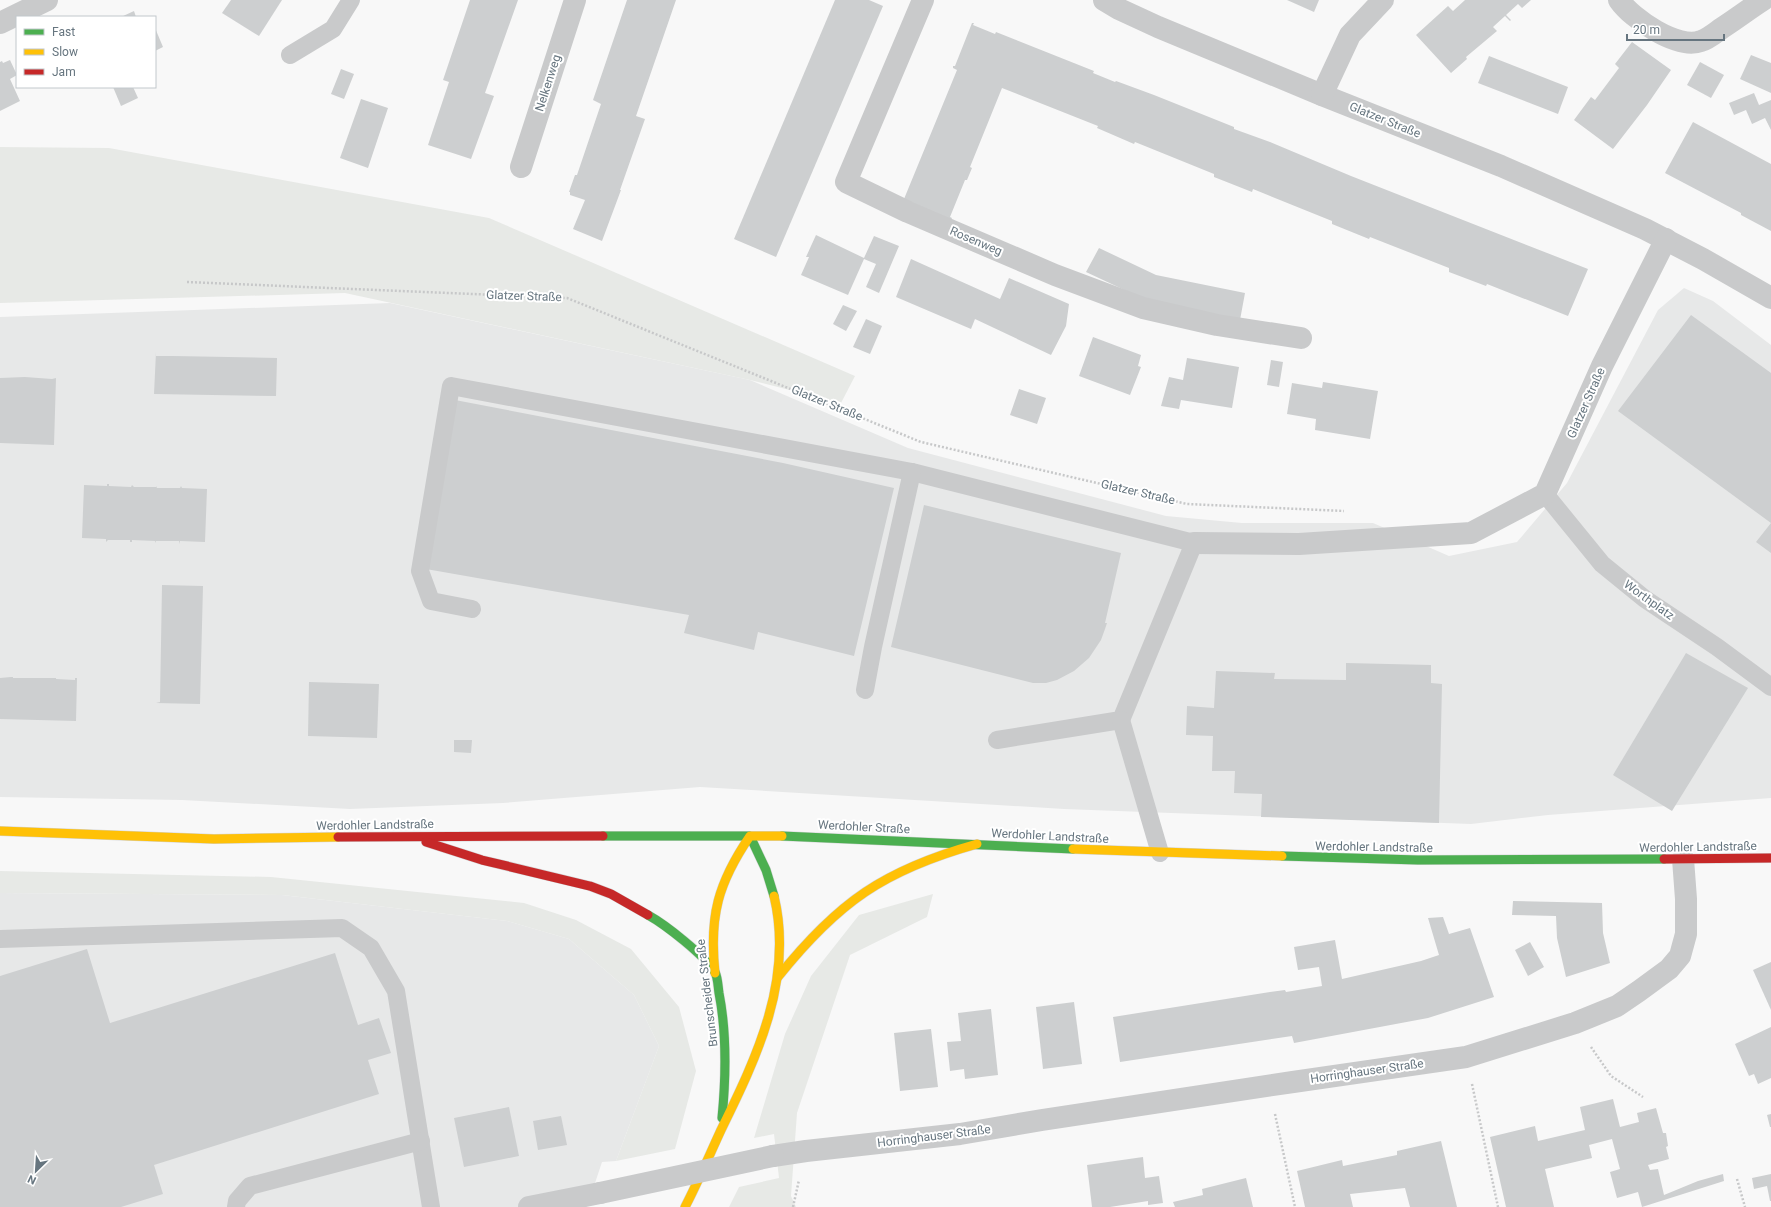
<svg xmlns="http://www.w3.org/2000/svg" width="1771" height="1207" font-family="Roboto,sans-serif">
<style>
.built{fill:#e7e8e8}
.green{fill:#e7e9e6}
.building{fill:#cdcfd0}
.lines{fill:none;stroke-linecap:round;stroke-linejoin:round}
.fast-casing{stroke:#d3d4d5;stroke-width:10}
.slow-casing{stroke:#d3d4d5;stroke-width:10}
.jam-casing{stroke:#d3d4d5;stroke-width:10}
.path{stroke:#c7c8c9;stroke-width:2.5;stroke-dasharray:2 2;stroke-linecap:butt}
.lane{stroke:#c9cacb;stroke-width:18}
.street{stroke:#c9cacb;stroke-width:22}
.fast{stroke:#4caf50;stroke-width:9}
.slow{stroke:#ffc107;stroke-width:9}
.jam{stroke:#c62828;stroke-width:9}
.street-bridge{stroke:#c9cacb;stroke-width:22}
.labels{text-anchor:middle;dominant-baseline:central;stroke-width:4;stroke-linejoin:round;paint-order:stroke}
.street-label{font-size:12px;fill:#66757f;stroke:#fff}
</style>
<rect width="100%" height="100%" fill="#f8f8f8"/>
<g class="built">
<polygon points="1684,288 1713,301 1771,345 1771,798 1548,815 1471,824 1064,809 700,787 503,803 350,809 182,800 0,797 0,317 390,303 750,380 908,448 1166,516 1242,523 1373,523 1449,556 1517,542 1567,483 1658,310"/>
<polygon points="0,893 282,895 507,921 569,939 634,995 659,1046 616,1161 602,1162 587,1207 0,1207"/>
</g>
<g class="green">
<polygon points="0,147 109,148 489,218 855,376 841,403 750,380 345,293 0,303"/>
<polygon points="0,871 271,877 524,903 576,920 631,949 679,1007 696,1071 675,1149 616,1161 659,1046 634,995 569,939 507,921 282,895 0,893"/>
<polygon points="933,894 927,917 850,955 797,1113 791,1196 796,1207 729,1207 739,1187 779,1178 774,1134 754,1138 785,1034 811,976 859,915"/>
</g>
<g class="building">
<polygon points="231,0 282,0 259,36 222,13"/>
<polygon points="470,0 518,0 485,93 494,96 471,159 428,145 449,82 443,80"/>
<polygon points="627,0 676,0 636,116 645,119 620,190 621,190 602,241 573,229 585,200 570,195 570,192 569,192 575,175 577,175 601,104 593,100"/>
<polygon points="835,0 869,0 883,6 776,257 734,239"/>
<polygon points="1287,0 1319,0 1314,12"/>
<polygon points="1465,0 1531,0 1522,8 1518,4 1506,15 1511,20 1510,21 1505,16 1493,27 1497,31 1466,57 1467,59 1451,73 1416,35 1448,6 1453,11"/>
<polygon points="134,11 136,17 121,17"/>
<polygon points="972,23 974,23 973,25 995,34 996,32 1094,71 1093,73 1115,82 1116,81 1154,95 1234,127 1234,129 1270,142 1351,176 1588,269 1568,316 1487,284 1486,286 1449,272 1449,268 1370,237 1369,239 1332,224 1332,221 1253,189 1252,192 1214,177 1214,174 1135,142 1134,144 1097,128 1098,126 1002,88 970,167 972,168 967,180 965,180 950,217 952,218 951,220 904,199 957,70 953,68 953,66 955,66"/>
<polygon points="155,28 163,47 155,51"/>
<polygon points="1632,42 1671,70 1647,105 1613,149 1574,120 1591,97 1595,100 1619,68 1615,64"/>
<polygon points="1751,55 1771,63 1771,93 1740,79"/>
<polygon points="1489,56 1568,87 1558,114 1478,83"/>
<polygon points="10,60 17,75 10,79 20,101 0,111 0,62 2,61 3,63"/>
<polygon points="1700,62 1724,75 1711,98 1687,85"/>
<polygon points="341,69 354,74 344,99 331,94"/>
<polygon points="113,87 133,87 138,98 121,106"/>
<polygon points="1754,93 1759,105 1771,100 1771,130 1765,118 1752,124 1746,110 1734,115 1729,103"/>
<polygon points="361,99 388,108 368,168 340,158"/>
<polygon points="1693,122 1771,164 1771,231 1741,215 1741,213 1665,173"/>
<polygon points="816,235 864,258 874,236 899,246 879,293 866,287 876,264 864,259 848,295 801,275 809,257 806,257"/>
<polygon points="1099,248 1156,275 1245,293 1240,320 1148,301 1086,272"/>
<polygon points="911,259 1000,299 1009,278 1069,304 1066,326 1051,355 975,319 971,329 896,297"/>
<polygon points="843,305 857,311 846,331 833,324"/>
<polygon points="1691,315 1771,373 1771,553 1756,542 1771,523 1618,411"/>
<polygon points="866,319 882,326 870,354 853,347"/>
<polygon points="1093,337 1141,355 1138,366 1141,367 1130,395 1079,376"/>
<polygon points="156,352 156,356 173,356 277,358 276,396 154,394"/>
<polygon points="1187,358 1239,367 1232,408 1181,400 1179,409 1161,406 1169,377 1183,380"/>
<polygon points="1271,360 1283,362 1279,387 1267,385"/>
<polygon points="25,377 52,379 56,378 54,445 0,443 0,378"/>
<polygon points="1323,382 1378,391 1370,439 1315,430 1316,419 1287,414 1292,383 1322,388"/>
<polygon points="1019,389 1046,398 1037,424 1010,415"/>
<polygon points="455,400 783,463 894,488 854,656 758,632 754,650 684,633 689,615 426,569"/>
<polygon points="107,484 109,484 109,486 131,487 132,485 134,487 156,487 156,486 157,488 180,488 181,486 182,488 207,489 205,542 180,541 180,544 179,541 156,541 156,543 155,541 132,540 132,542 130,542 130,540 108,540 106,542 106,539 82,538 84,485 107,486"/>
<polygon points="924,505 1121,553 1105,623 1107,623 1105,629 1101,640 1089,658 1074,671 1057,680 1046,683 1033,683 891,647"/>
<polygon points="162,585 203,586 200,704 156,703 160,702"/>
<polygon points="1686,653 1748,688 1672,811 1613,775"/>
<polygon points="1346,663 1431,665 1431,683 1442,684 1439,823 1261,817 1262,794 1234,793 1235,771 1212,771 1213,736 1186,735 1187,706 1214,708 1216,671 1275,673 1274,679 1346,680"/>
<polygon points="11,677 13,677 13,678 56,678 56,679 75,680 75,678 77,678 76,721 0,719 0,678"/>
<polygon points="309,682 379,684 377,738 308,736"/>
<polygon points="454,740 472,740 471,753 454,752"/>
<polygon points="1513,901 1602,903 1603,933 1610,963 1566,977 1557,938 1556,916 1512,915"/>
<polygon points="1443,917 1449,934 1470,928 1494,997 1428,1018 1294,1043 1292,1036 1120,1062 1113,1017 1270,992 1285,990 1286,992 1322,986 1319,967 1298,970 1294,947 1335,940 1342,979 1421,961 1439,955 1428,918"/>
<polygon points="1530,942 1544,967 1528,976 1515,950"/>
<polygon points="87,949 110,1023 335,953 358,1025 379,1018 391,1053 368,1060 379,1094 154,1165 163,1194 121,1207 0,1207 0,976"/>
<polygon points="1771,962 1771,1010 1753,970"/>
<polygon points="1074,1002 1082,1064 1043,1069 1036,1007"/>
<polygon points="991,1009 998,1075 965,1079 964,1069 950,1071 947,1042 961,1041 958,1013"/>
<polygon points="1771,1027 1771,1078 1758,1084 1754,1074 1749,1076 1735,1044"/>
<polygon points="931,1029 938,1087 900,1091 894,1033"/>
<polygon points="1613,1099 1620,1127 1639,1122 1637,1113 1656,1108 1663,1133 1666,1133 1668,1146 1666,1147 1669,1159 1648,1165 1650,1170 1658,1169 1664,1195 1698,1181 1723,1174 1724,1181 1642,1207 1638,1192 1617,1198 1610,1172 1620,1169 1612,1139 1589,1145 1592,1158 1545,1169 1554,1207 1506,1207 1490,1137 1535,1126 1538,1141 1585,1130 1580,1107"/>
<polygon points="509,1107 519,1156 464,1167 454,1118"/>
<polygon points="1771,1114 1771,1127 1770,1127 1767,1115"/>
<polygon points="561,1116 567,1145 538,1150 533,1121"/>
<polygon points="1441,1141 1457,1207 1410,1207 1405,1188 1350,1194 1353,1207 1305,1207 1297,1171 1342,1160 1343,1166 1397,1155 1397,1151"/>
<polygon points="1143,1157 1145,1178 1159,1176 1163,1203 1148,1205 1148,1201 1110,1207 1092,1207 1087,1165"/>
<polygon points="1771,1174 1771,1201 1770,1201 1767,1186 1754,1189 1752,1178"/>
<polygon points="1246,1178 1253,1207 1175,1207 1173,1202 1203,1195 1202,1189"/>
</g>
<g class="lines">
<g class="fast-casing">
<g id="fast">
<polyline points="603,836 750,836 766,870 774,896"/>
<polyline points="782,836 1073,849"/>
<polyline points="1282,856 1418,860 1664,859"/>
<path d="M648,915c18,10 56,40 67,57 3,6 3,15 4,21 8,41 7,84 3,125"/>
</g>
</g>
<g class="slow-casing">
<g id="slow">
<polyline points="0,831 214,839 338,837"/>
<polyline points="1073,849 1282,856"/>
<path d="M715,973c-6,-57 3,-90 35,-137h32"/>
<path d="M778,977c60,-75 106,-107 199,-133"/>
<path d="M685,1207c13,-25 24,-51 36,-77 36,-73 73,-151 53,-234"/>
</g>
</g>
<g class="jam-casing">
<g id="jam">
<polyline points="338,837 603,836"/>
<polyline points="426,842 482,860 590,886 611,894 648,915"/>
<polyline points="1664,859 1771,858"/>
</g>
</g>
<g class="path">
<polyline points="187,282 567,298 921,442 1187,504 1344,511"/>
<polyline points="1591,1047 1611,1076 1643,1097"/>
<polyline points="1472,1084 1498,1207"/>
<polyline points="1275,1114 1295,1207"/>
<polyline points="1737,1179 1745,1207"/>
<polyline points="793,1207 799,1180"/>
</g>
<g class="lane">
<polyline points="290,55 333,29 351,0"/>
<polyline points="1545,494 1602,564 1645,599 1717,647 1771,687"/>
<polyline points="472,609 431,601 420,571 451,386 912,472 1194,543 1121,720 997,740"/>
<polyline points="865,690 873,647 912,472"/>
<polyline points="1121,720 1160,853"/>
<polyline points="0,939 342,928 371,948 396,991 431,1207"/>
<polyline points="236,1207 237,1201 250,1186 421,1141"/>
</g>
<g class="street">
<polyline points="923,0 846,182 908,212 1055,275 1143,308 1217,325 1301,338"/>
<polyline points="1104,0 1119,9 1158,27 1322,95 1501,166 1645,229 1703,259 1771,298"/>
<path d="M1619,0c13,19 59,50 82,41 7,-2 14,-8 21,-13 14,-9 27,-19 41,-28"/>
<polyline points="0,23 47,0"/>
<polyline points="1322,95 1350,35 1383,0"/>
<polyline points="521,167 575,0"/>
<polyline points="1194,543 1299,544 1471,533 1545,494 1602,366 1666,239"/>
<polyline points="773,1156 806,1151 960,1134 1042,1120 1293,1082 1466,1057 1575,1023 1617,1006 1639,991 1669,969 1680,956 1686,934 1686,899 1683,859"/>
<polyline points="529,1207 600,1193"/>
</g>
<use href="#fast" class="fast"/>
<use href="#slow" class="slow"/>
<use href="#jam" class="jam"/>
<polyline class="street-bridge" points="600,1193 773,1156"/>
</g>
<g class="labels">
<g class="street-label">
<text transform="translate(548 83) rotate(-72)">Nelkenweg</text>
<text transform="translate(1385 120) rotate(22)">Glatzer Straße</text>
<text transform="translate(976 241) rotate(23)">Rosenweg</text>
<text transform="translate(524 296) rotate(2)">Glatzer Straße</text>
<text transform="translate(827 403) rotate(22)">Glatzer Straße</text>
<text transform="translate(1586 403) rotate(-66)">Glatzer Straße</text>
<text transform="translate(1138 492) rotate(13)">Glatzer Straße</text>
<text transform="translate(1649 600) rotate(36)">Worthplatz</text>
<text transform="translate(375 825) rotate(-1)">Werdohler Landstraße</text>
<text transform="translate(864 827) rotate(3)">Werdohler Straße</text>
<text transform="translate(1050 836) rotate(3)">Werdohler Landstraße</text>
<text transform="translate(1374 847) rotate(1)">Werdohler Landstraße</text>
<text transform="translate(1698 847) rotate(-1)">Werdohler Landstraße</text>
<text transform="translate(707 993) rotate(-97)">Brunscheider Straße</text>
<text transform="translate(1367 1071) rotate(-8)">Horringhauser Straße</text>
<text transform="translate(934 1136) rotate(-7)">Horringhauser Straße</text>
</g>
</g>
<rect x="16" y="16" width="140" height="72" fill="#ffffff" stroke="#c2c8cc"/>
<rect x="24" y="29" width="20" height="6" fill="#4caf50" stroke="#c2c8cc"/>
<text x="52" y="36" font-size="12" fill="#66757f">Fast</text>
<rect x="24" y="49" width="20" height="6" fill="#ffc107" stroke="#c2c8cc"/>
<text x="52" y="56" font-size="12" fill="#66757f">Slow</text>
<rect x="24" y="69" width="20" height="6" fill="#c62828" stroke="#c2c8cc"/>
<text x="52" y="76" font-size="12" fill="#66757f">Jam</text>
<g transform="translate(36 1171) rotate(205)" stroke="#ffffff" stroke-width="3" paint-order="stroke">
<path d="M0-3L7 15L0 10L-7 15Z" fill="#66757f"/>
<text y="-6" font-size="11" font-weight="bold" text-anchor="middle" fill="#66757f">N</text>
</g>
<path d="M1627 34v6h97v-6" fill="none" stroke="#66757f" stroke-width="2"/>
<text x="1633" y="34" font-size="12" fill="#66757f" stroke="#ffffff" stroke-width="3" paint-order="stroke">20 m</text>
</svg>
